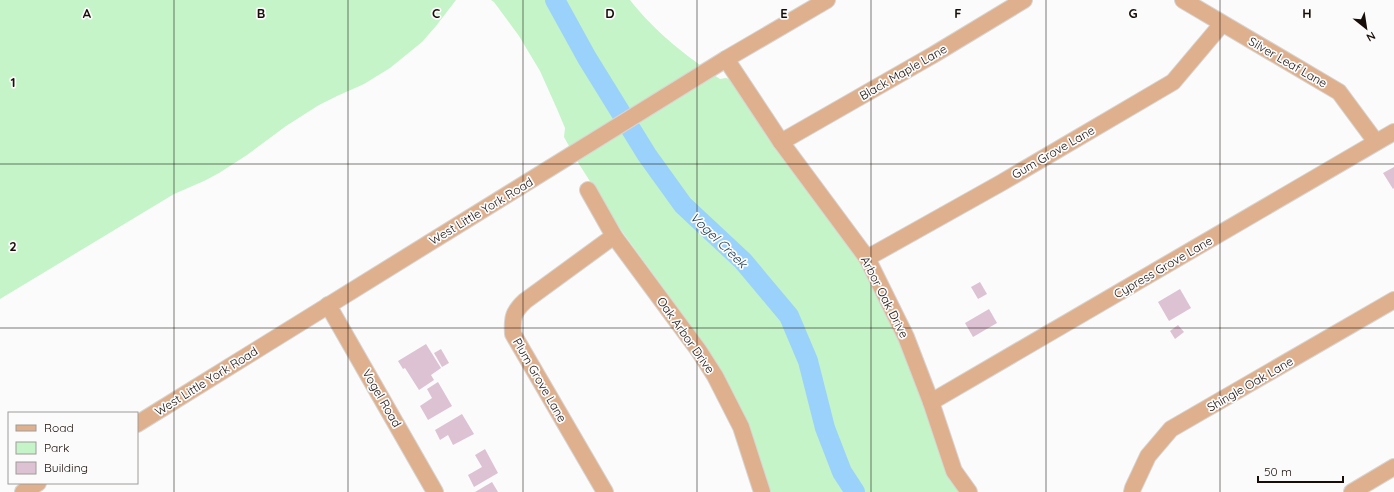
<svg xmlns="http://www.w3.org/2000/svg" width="1394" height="492" font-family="Quicksand,sans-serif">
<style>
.green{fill:#c4f4c7}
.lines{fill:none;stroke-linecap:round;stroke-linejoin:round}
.river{stroke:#9bd2fb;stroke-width:20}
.building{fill:#ddc2d4}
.minor-casing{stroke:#d7d5d4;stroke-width:18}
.minor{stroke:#dfb08d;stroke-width:16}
.grid{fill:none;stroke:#170e09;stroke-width:1;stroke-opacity:0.55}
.labels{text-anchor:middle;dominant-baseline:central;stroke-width:3.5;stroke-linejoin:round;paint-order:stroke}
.street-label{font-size:12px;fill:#170e09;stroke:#fbfbfb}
.water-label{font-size:13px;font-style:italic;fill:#163549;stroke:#fbfbfb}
.grid-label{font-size:13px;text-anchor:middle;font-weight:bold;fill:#170e09;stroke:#fbfbfb;stroke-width:3.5;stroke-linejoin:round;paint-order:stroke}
</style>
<rect width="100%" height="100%" fill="#fbfbfb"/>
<g class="green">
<polygon points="0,0 456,0 436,26 422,42 390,68 364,84 337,96 319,105 286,126 247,155 219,173 204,181 174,194 0,299"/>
<path d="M491,0h139c28,35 54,54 90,79l6,-1 6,2 125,176 28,50 77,186h-192l-63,-140 -24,-37 -62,-85 -42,-66 -15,-27 1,-9 -8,-19 -17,-38 -21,-35 -25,-34z"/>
</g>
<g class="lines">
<polyline class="river" points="555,0 587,58 647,155 683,205 743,261 789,316 808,361 825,428 842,472 855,492"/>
</g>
<g class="building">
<polygon points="1394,167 1394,188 1393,189 1383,173"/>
<polygon points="980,282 987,294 978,299 971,287"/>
<polygon points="1180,289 1191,308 1169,321 1158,302"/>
<polygon points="989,309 997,323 973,337 965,323"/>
<polygon points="1178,325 1184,332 1175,339 1170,331"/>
<polygon points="426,344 441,368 431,375 434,380 419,390 405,368 403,369 398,361"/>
<polygon points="441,349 449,363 442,367 434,353"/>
<polygon points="438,382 452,406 428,420 420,406 432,398 427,389"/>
<polygon points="462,414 474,434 453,445 448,435 440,440 435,430"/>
<polygon points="485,449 498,473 474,487 468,475 482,467 475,455"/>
<polygon points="492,482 498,492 475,492"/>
</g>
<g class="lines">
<g class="minor-casing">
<g id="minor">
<polyline points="1183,0 1339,92 1376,142"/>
<polyline points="726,59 781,142 867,258 906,337 931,402 954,471 969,492"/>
<polyline points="781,142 933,55 1024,0"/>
<polyline points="588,190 614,236 699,351 715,376 741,427 762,492"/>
<polyline points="867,258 1001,183 1173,82 1222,24"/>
<polyline points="328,305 435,492"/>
<polyline points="931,402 1394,132"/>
<polyline points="137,424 726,59 827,0"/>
<polyline points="23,492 38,483"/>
<path d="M605,492l-92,-158c-1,-16 0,-22 12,-33l89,-65"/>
<polyline points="1132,492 1133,488 1148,456 1171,429 1394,300"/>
<polyline points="1352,492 1394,467"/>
</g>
</g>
<use href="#minor" class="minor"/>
</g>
<path class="grid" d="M174,0v492M348,0v492M523,0v492M697,0v492M871,0v492M1046,0v492M1220,0v492M0,164h1394M0,328h1394"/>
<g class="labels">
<g class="street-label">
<text transform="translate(1288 62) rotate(30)">Silver Leaf Lane</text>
<text transform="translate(903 72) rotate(-30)">Black Maple Lane</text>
<text transform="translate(1053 152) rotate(-30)">Gum Grove Lane</text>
<text transform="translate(481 211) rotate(-31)">West Little York Road</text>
<text transform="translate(1163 267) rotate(-30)">Cypress Grove Lane</text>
<text transform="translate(885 297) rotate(63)">Arbor Oak Drive</text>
<text transform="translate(686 335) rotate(55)">Oak Arbor Drive</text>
<text transform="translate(540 380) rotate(60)">Plum Grove Lane</text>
<text transform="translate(206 381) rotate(-32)">West Little York Road</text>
<text transform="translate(1250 384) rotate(-30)">Shingle Oak Lane</text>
<text transform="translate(382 398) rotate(60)">Vogel Road</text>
</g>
<g class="water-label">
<text transform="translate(719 240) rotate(44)">Vogel Creek</text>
</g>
</g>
<g class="grid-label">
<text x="87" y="18">A</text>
<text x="261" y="18">B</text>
<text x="436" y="18">C</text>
<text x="610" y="18">D</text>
<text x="784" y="18">E</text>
<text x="958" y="18">F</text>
<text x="1133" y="18">G</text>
<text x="1307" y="18">H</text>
<text x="13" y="87">1</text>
<text x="13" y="251">2</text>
</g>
<rect x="8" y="412" width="130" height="72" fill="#fbfbfb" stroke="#a09c9a"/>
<rect x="16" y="425" width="20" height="6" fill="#dfb08d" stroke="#a09c9a"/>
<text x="44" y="432" font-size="12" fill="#170e09">Road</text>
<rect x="16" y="442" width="20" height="12" fill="#c4f4c7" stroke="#a09c9a"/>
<text x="44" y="452" font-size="12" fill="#170e09">Park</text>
<rect x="16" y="462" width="20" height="12" fill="#ddc2d4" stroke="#a09c9a"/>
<text x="44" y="472" font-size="12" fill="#170e09">Building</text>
<g transform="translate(1366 28) rotate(150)" stroke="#fbfbfb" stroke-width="3" paint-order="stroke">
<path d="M0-3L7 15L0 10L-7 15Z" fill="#170e09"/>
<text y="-6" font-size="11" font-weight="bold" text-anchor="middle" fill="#170e09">N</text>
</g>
<path d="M1258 476v6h85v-6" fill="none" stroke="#170e09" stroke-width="2"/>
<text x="1264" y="476" font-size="12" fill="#170e09" stroke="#fbfbfb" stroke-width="3" paint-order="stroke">50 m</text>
</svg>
